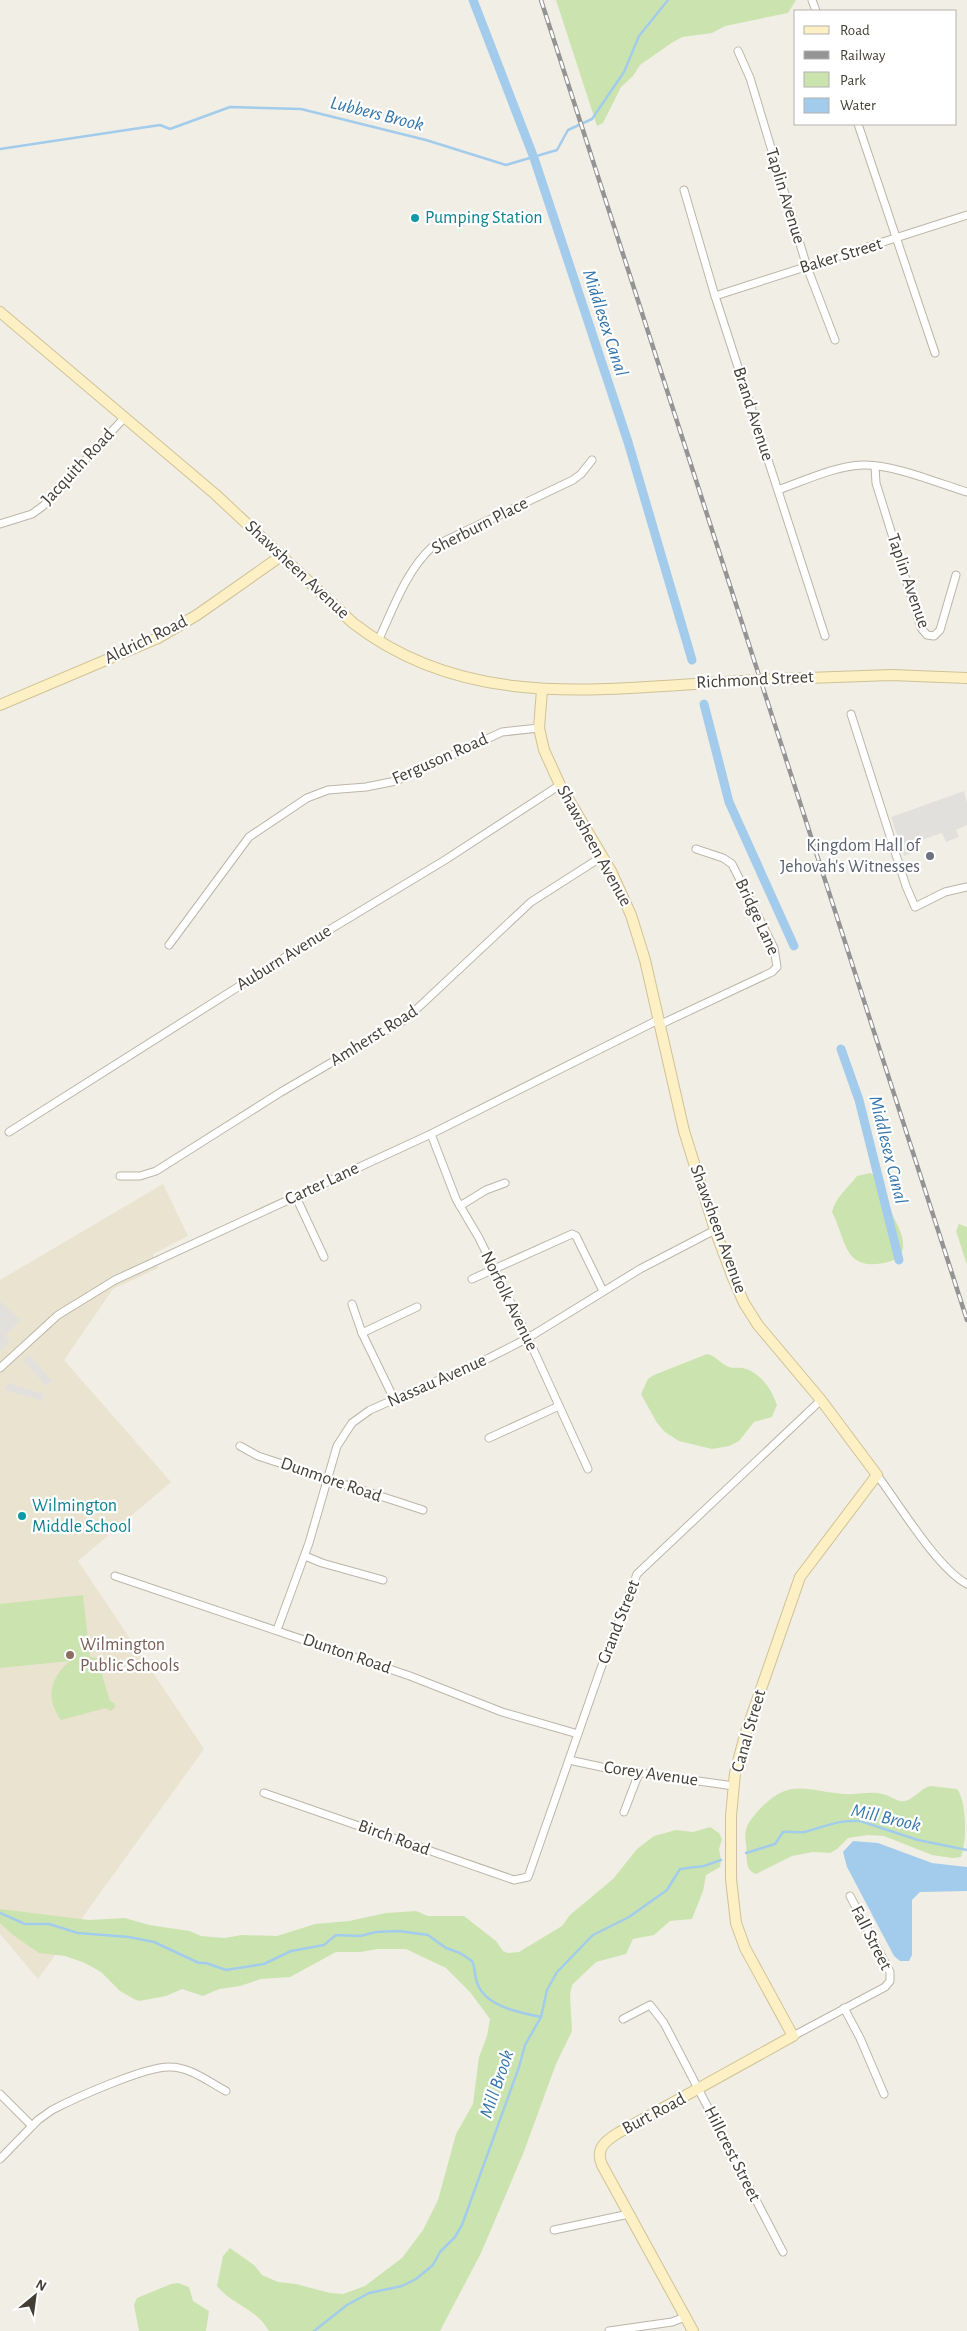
<svg xmlns="http://www.w3.org/2000/svg" width="967" height="2331" font-family="'Alegreya Sans',sans-serif">
<style>
.education{fill:#eae3cf}
.green{fill:#cbe4af}
.parking{fill:#e2e0dd}
.water{fill:#a3ccec}
.lines{fill:none;stroke-linecap:round;stroke-linejoin:round}
.stream{stroke:#a3ccec;stroke-width:2.5}
.canal{stroke:#a3ccec;stroke-width:9}
.street-casing{stroke:#bcb6a8;stroke-width:9}
.secondary-casing{stroke:#d0c296;stroke-width:12}
.street{stroke:#fff;stroke-width:7}
.secondary{stroke:#fcf0c4;stroke-width:10}
.rail-casing{stroke:#949494;stroke-width:4.5}
.rail{stroke:#fff;stroke-width:2.5;stroke-dasharray:8;stroke-linecap:butt}
.secondary-bridge-casing{stroke:#d0c296;stroke-width:12;stroke-linecap:butt}
.secondary-bridge{stroke:#fcf0c4;stroke-width:10}
.culture-dot{fill:#0f9aa8;stroke:#fff;stroke-width:2}
.worship-dot{fill:#6b7280;stroke:#fff;stroke-width:2}
.education-dot{fill:#8d6e63;stroke:#fff;stroke-width:2}
.labels{text-anchor:middle;dominant-baseline:central;stroke-width:4.5;stroke-linejoin:round;paint-order:stroke}
.street-label{font-size:18px;fill:#433e35;stroke:#fff}
.culture-label{font-size:18px;fill:#0d838f;stroke:#fff;text-anchor:start}
.worship-label{font-size:18px;fill:#5b616d;stroke:#fff;text-anchor:end}
.education-label{font-size:18px;fill:#785e54;stroke:#fff;text-anchor:start}
.water-label{font-size:19px;font-style:italic;fill:#3374aa;stroke:#fff}
</style>
<rect width="100%" height="100%" fill="#f1eee5"/>
<polygon class="education" points="163,1184 188,1236 153,1254 158,1268 113,1289 64,1360 171,1482 78,1561 204,1749 38,1979 0,1934 0,1280"/>
<g class="green">
<polygon points="556,0 796,0 788,13 725,26 712,33 682,37 670,44 640,65 633,76 621,87 603,123 597,126"/>
<path d="M870,1173l14,8c2,9 3,18 5,26 5,13 15,26 14,40 0,8 -7,13 -15,15 -45,11 -41,-21 -56,-50 3,-14 16,-24 25,-36z"/>
<polygon points="959,1224 967,1227 967,1265 956,1231"/>
<path d="M707,1354c8,1 13,9 20,12 5,3 10,1 16,2 17,4 29,22 34,37l-5,12 -18,5 -15,19 -10,5 -17,3 -33,-8 -14,-9 -8,-9 -16,-29 7,-15 6,-4z"/>
<path d="M83,1595l7,62 7,1 13,43 4,2 1,4 -4,4 -5,-3 -45,12c-16,-22 -11,-42 9,-59l-70,7v-64z"/>
<path d="M930,1786l27,3c10,13 10,52 4,68l-8,1 -21,-3 -48,-19 -16,-1 -20,3 -11,11 -7,4 -17,-1 -21,4 -36,18c-13,-5 -8,-19 -10,-30 -3,-16 3,-23 13,-34 30,-33 48,-19 85,-16 14,1 28,-4 42,1 4,1 9,5 14,6 12,2 19,-12 30,-15z"/>
<path d="M710,1827l9,6 3,6 -3,10 2,11 -1,7 -14,8 -3,16 -11,28 -22,2 -16,14 -21,4 -7,15 -30,8 -24,23 -2,10 2,36 -16,33 -33,90 -42,99 -41,78h-171c-14,-24 -36,-25 -52,-45l6,-30 7,-8 24,17 8,10 16,7 18,2 34,9 13,1 22,-8 37,-28 21,-28 15,-30 18,-66 17,-30 6,-47 8,-21 3,-17 -20,-27 -24,-24 -40,-19h-29l-16,3h-25l-46,25 -29,2 -21,7 -21,3 -16,7 -21,-7 -16,7 -27,5 -5,-2 -14,-8 -19,-19 -16,-9 -20,-7 -26,-3 -26,-18 -13,-12v-14l89,11 36,-2 24,7 41,6 11,5 23,2 18,-3 35,1 38,-12 34,-3 37,-8 30,-2 12,5h36l32,25 7,10 5,2 11,-1 43,-26 8,-11 43,-36 24,-30 17,-13 22,-6 17,2z"/>
<polygon points="178,2283 189,2287 193,2301 209,2311 206,2331 139,2331 134,2305 137,2298 171,2284"/>
</g>
<g class="parking">
<polygon points="964,791 967,802 967,825 956,830 959,837 946,842 942,833 910,844 912,853 904,856 891,817"/>
<polygon points="0,1301 20,1320 5,1336 10,1341 0,1351"/>
<polygon points="29,1355 52,1381 46,1386 23,1360"/>
<polygon points="8,1383 44,1394 42,1401 5,1390"/>
</g>
<polygon class="water" points="853,1841 878,1843 932,1863 967,1867 967,1891 920,1892 912,1900 912,1955 909,1961 900,1961 894,1956 847,1867 843,1852"/>
<g class="lines">
<g class="stream">
<polyline points="0,149 160,125 170,129 230,107 301,109 426,140 506,165 557,150 568,130 592,119 624,72 639,36 668,0"/>
<path d="M746,1853l29,-9 8,-12c7,-1 14,1 21,0 22,-5 30,-12 56,-11l58,19 49,10"/>
<path d="M0,1913l25,11h24l29,9 51,4 25,5 45,21h7l20,7 38,-6 27,-13 33,-6 12,-10 24,1 16,-4 23,-1 29,4 18,13 14,5 12,8c4,8 2,18 7,26 10,20 42,26 62,30"/>
<polyline points="314,2331 347,2305 369,2293 402,2286 416,2279 433,2265 440,2252 455,2237 462,2225 519,2067 525,2045 541,2017 547,1990 557,1972 593,1935 629,1917 667,1890 680,1869 704,1866 721,1860"/>
</g>
<g class="canal">
<polyline points="473,0 534,158 628,442 692,660"/>
<polyline points="704,704 729,802 794,946"/>
<polyline points="841,1049 859,1100 899,1260"/>
</g>
<g class="street-casing">
<g id="street">
<polyline points="812,0 816,11"/>
<polyline points="738,51 750,78 807,267 835,340"/>
<polyline points="858,124 935,353"/>
<polyline points="684,190 715,296 825,636"/>
<polyline points="715,296 967,215"/>
<polyline points="875,466 876,483 921,628 927,635 934,636 940,630 956,575"/>
<path d="M778,490c26,-9 56,-24 85,-25 29,-1 75,18 104,27"/>
<polyline points="0,524 32,514 43,506 125,417"/>
<path d="M378,641c15,-32 28,-70 54,-94l141,-67 8,-6 11,-14"/>
<polyline points="851,714 906,886 915,907 945,892 967,887"/>
<polyline points="169,945 249,837 307,798 328,790 366,787 396,781 502,732 539,728"/>
<polyline points="659,1025 772,972 777,967 774,948 732,864 723,858 696,849"/>
<polyline points="9,1132 301,947 445,860 560,785"/>
<polyline points="431,1134 456,1199 479,1238 528,1338 588,1469"/>
<polyline points="120,1176 140,1176 156,1171 281,1092 406,1019 531,902 603,856"/>
<polyline points="296,1197 324,1257"/>
<polyline points="460,1206 486,1190 505,1183"/>
<polyline points="472,1279 572,1234 576,1236 603,1291"/>
<polyline points="352,1304 362,1333 394,1399"/>
<polyline points="362,1333 417,1307"/>
<polyline points="0,1368 58,1315 115,1280 431,1134 658,1020"/>
<polyline points="489,1438 559,1406"/>
<polyline points="240,1446 258,1456 423,1510"/>
<path d="M877,1475c22,29 60,93 90,109"/>
<polyline points="305,1556 322,1563 383,1580"/>
<polyline points="115,1576 410,1676 502,1712 578,1734"/>
<polyline points="277,1630 309,1543 337,1446 352,1423 370,1410 489,1358 528,1338 640,1269 715,1230"/>
<polyline points="569,1760 606,1768 734,1786"/>
<polyline points="264,1793 514,1880 528,1877 601,1668 637,1574 821,1400"/>
<polyline points="624,1812 639,1773"/>
<polyline points="844,2008 860,2038 884,2094"/>
<polyline points="623,2019 650,2005 664,2023 783,2252"/>
<polyline points="793,2036 885,1987 890,1981 890,1972 850,1896"/>
<polyline points="0,2094 32,2126"/>
<path d="M0,2159l38,-39 14,-10c23,-12 94,-44 118,-43 20,0 39,15 56,24"/>
<polyline points="554,2230 629,2214"/>
<polyline points="609,2331 672,2322 685,2317"/>
</g>
</g>
<g class="secondary-casing">
<g id="secondary">
<path d="M0,312l215,182 138,129c116,90 253,65 389,58"/>
<polyline points="780,679 891,675 967,678"/>
<path d="M542,690l-3,38 5,22 16,35 51,86 20,44 14,45 39,171 31,99 18,48 11,25 14,22 63,75 56,75 -77,102 -55,158 -10,38 -4,43v63l5,44 9,25 48,88 -175,97c-13,8 -23,16 -16,32l91,166"/>
<polyline points="0,705 158,638 197,615 281,556"/>
</g>
</g>
<use href="#street" class="street"/>
<use href="#secondary" class="secondary"/>
<g class="rail-casing">
<polyline id="rail" points="541,0 967,1320"/>
</g>
<use href="#rail" class="rail"/>
<g class="secondary-bridge-casing">
<polyline id="secondary-bridge" points="742,681 780,679"/>
</g>
<use href="#secondary-bridge" class="secondary-bridge"/>
</g>
<g class="culture-dot">
<circle cx="415" cy="218" r="5"/>
<circle cx="22" cy="1516" r="5"/>
</g>
<circle class="worship-dot" cx="930" cy="856" r="5"/>
<circle class="education-dot" cx="70" cy="1655" r="5"/>
<g class="labels">
<g class="street-label">
<text transform="translate(785 196) rotate(73)">Taplin Avenue</text>
<text transform="translate(841 256) rotate(-17)">Baker Street</text>
<text transform="translate(753 414) rotate(72)">Brand Avenue</text>
<text transform="translate(78 467) rotate(-47)">Jacquith Road</text>
<text transform="translate(480 526) rotate(-27)">Sherburn Place</text>
<text transform="translate(297 570) rotate(43)">Shawsheen Avenue</text>
<text transform="translate(908 581) rotate(71)">Taplin Avenue</text>
<text transform="translate(146 640) rotate(-26)">Aldrich Road</text>
<text transform="translate(755 680) rotate(-3)">Richmond Street</text>
<text transform="translate(440 759) rotate(-24)">Ferguson Road</text>
<text transform="translate(594 846) rotate(61)">Shawsheen Avenue</text>
<text transform="translate(757 917) rotate(65)">Bridge Lane</text>
<text transform="translate(284 958) rotate(-32)">Auburn Avenue</text>
<text transform="translate(374 1036) rotate(-32)">Amherst Road</text>
<text transform="translate(322 1184) rotate(-25)">Carter Lane</text>
<text transform="translate(718 1229) rotate(70)">Shawsheen Avenue</text>
<text transform="translate(509 1301) rotate(64)">Norfolk Avenue</text>
<text transform="translate(437 1381) rotate(-24)">Nassau Avenue</text>
<text transform="translate(331 1480) rotate(19)">Dunmore Road</text>
<text transform="translate(619 1622) rotate(-69)">Grand Street</text>
<text transform="translate(347 1654) rotate(19)">Dunton Road</text>
<text transform="translate(749 1731) rotate(-74)">Canal Street</text>
<text transform="translate(651 1774) rotate(8)">Corey Avenue</text>
<text transform="translate(394 1838) rotate(20)">Birch Road</text>
<text transform="translate(871 1938) rotate(63)">Fall Street</text>
<text transform="translate(654 2114) rotate(-28)">Burt Road</text>
<text transform="translate(732 2154) rotate(63)">Hillcrest Street</text>
</g>
<g class="culture-label">
<text x="425" y="218">Pumping Station</text>
<text x="32" y="1506">Wilmington<tspan x="32" dy="21">Middle School</tspan></text>
</g>
<g class="worship-label">
<text x="920" y="846">Kingdom Hall of<tspan x="920" dy="21">Jehovah's Witnesses</tspan></text>
</g>
<g class="education-label">
<text x="80" y="1645">Wilmington<tspan x="80" dy="21">Public Schools</tspan></text>
</g>
<g class="water-label">
<text transform="translate(377 114) rotate(14)">Lubbers Brook</text>
<text transform="translate(605 323) rotate(72)">Middlesex Canal</text>
<text transform="translate(888 1150) rotate(76)">Middlesex Canal</text>
<text transform="translate(886 1818) rotate(13)">Mill Brook</text>
<text transform="translate(497 2084) rotate(-71)">Mill Brook</text>
</g>
</g>
<rect x="794" y="10" width="162" height="115" fill="#ffffff" stroke="#b4b2ae"/>
<rect x="804" y="26" width="25" height="8" fill="#fcf0c4" stroke="#b4b2ae"/>
<text x="840" y="35" font-size="15" fill="#433e35">Road</text>
<rect x="804" y="51" width="25" height="8" fill="#949494" stroke="#b4b2ae"/>
<text x="840" y="60" font-size="15" fill="#433e35">Railway</text>
<rect x="804" y="72" width="25" height="15" fill="#cbe4af" stroke="#b4b2ae"/>
<text x="840" y="85" font-size="15" fill="#433e35">Park</text>
<rect x="804" y="98" width="25" height="15" fill="#a3ccec" stroke="#b4b2ae"/>
<text x="840" y="110" font-size="15" fill="#433e35">Water</text>
<g transform="translate(35 2296) rotate(29)" stroke="#ffffff" stroke-width="4" paint-order="stroke">
<path d="M0-4L9 19L0 12L-9 19Z" fill="#433e35"/>
<text y="-8" font-size="14" font-weight="bold" text-anchor="middle" fill="#433e35">N</text>
</g>
</svg>
